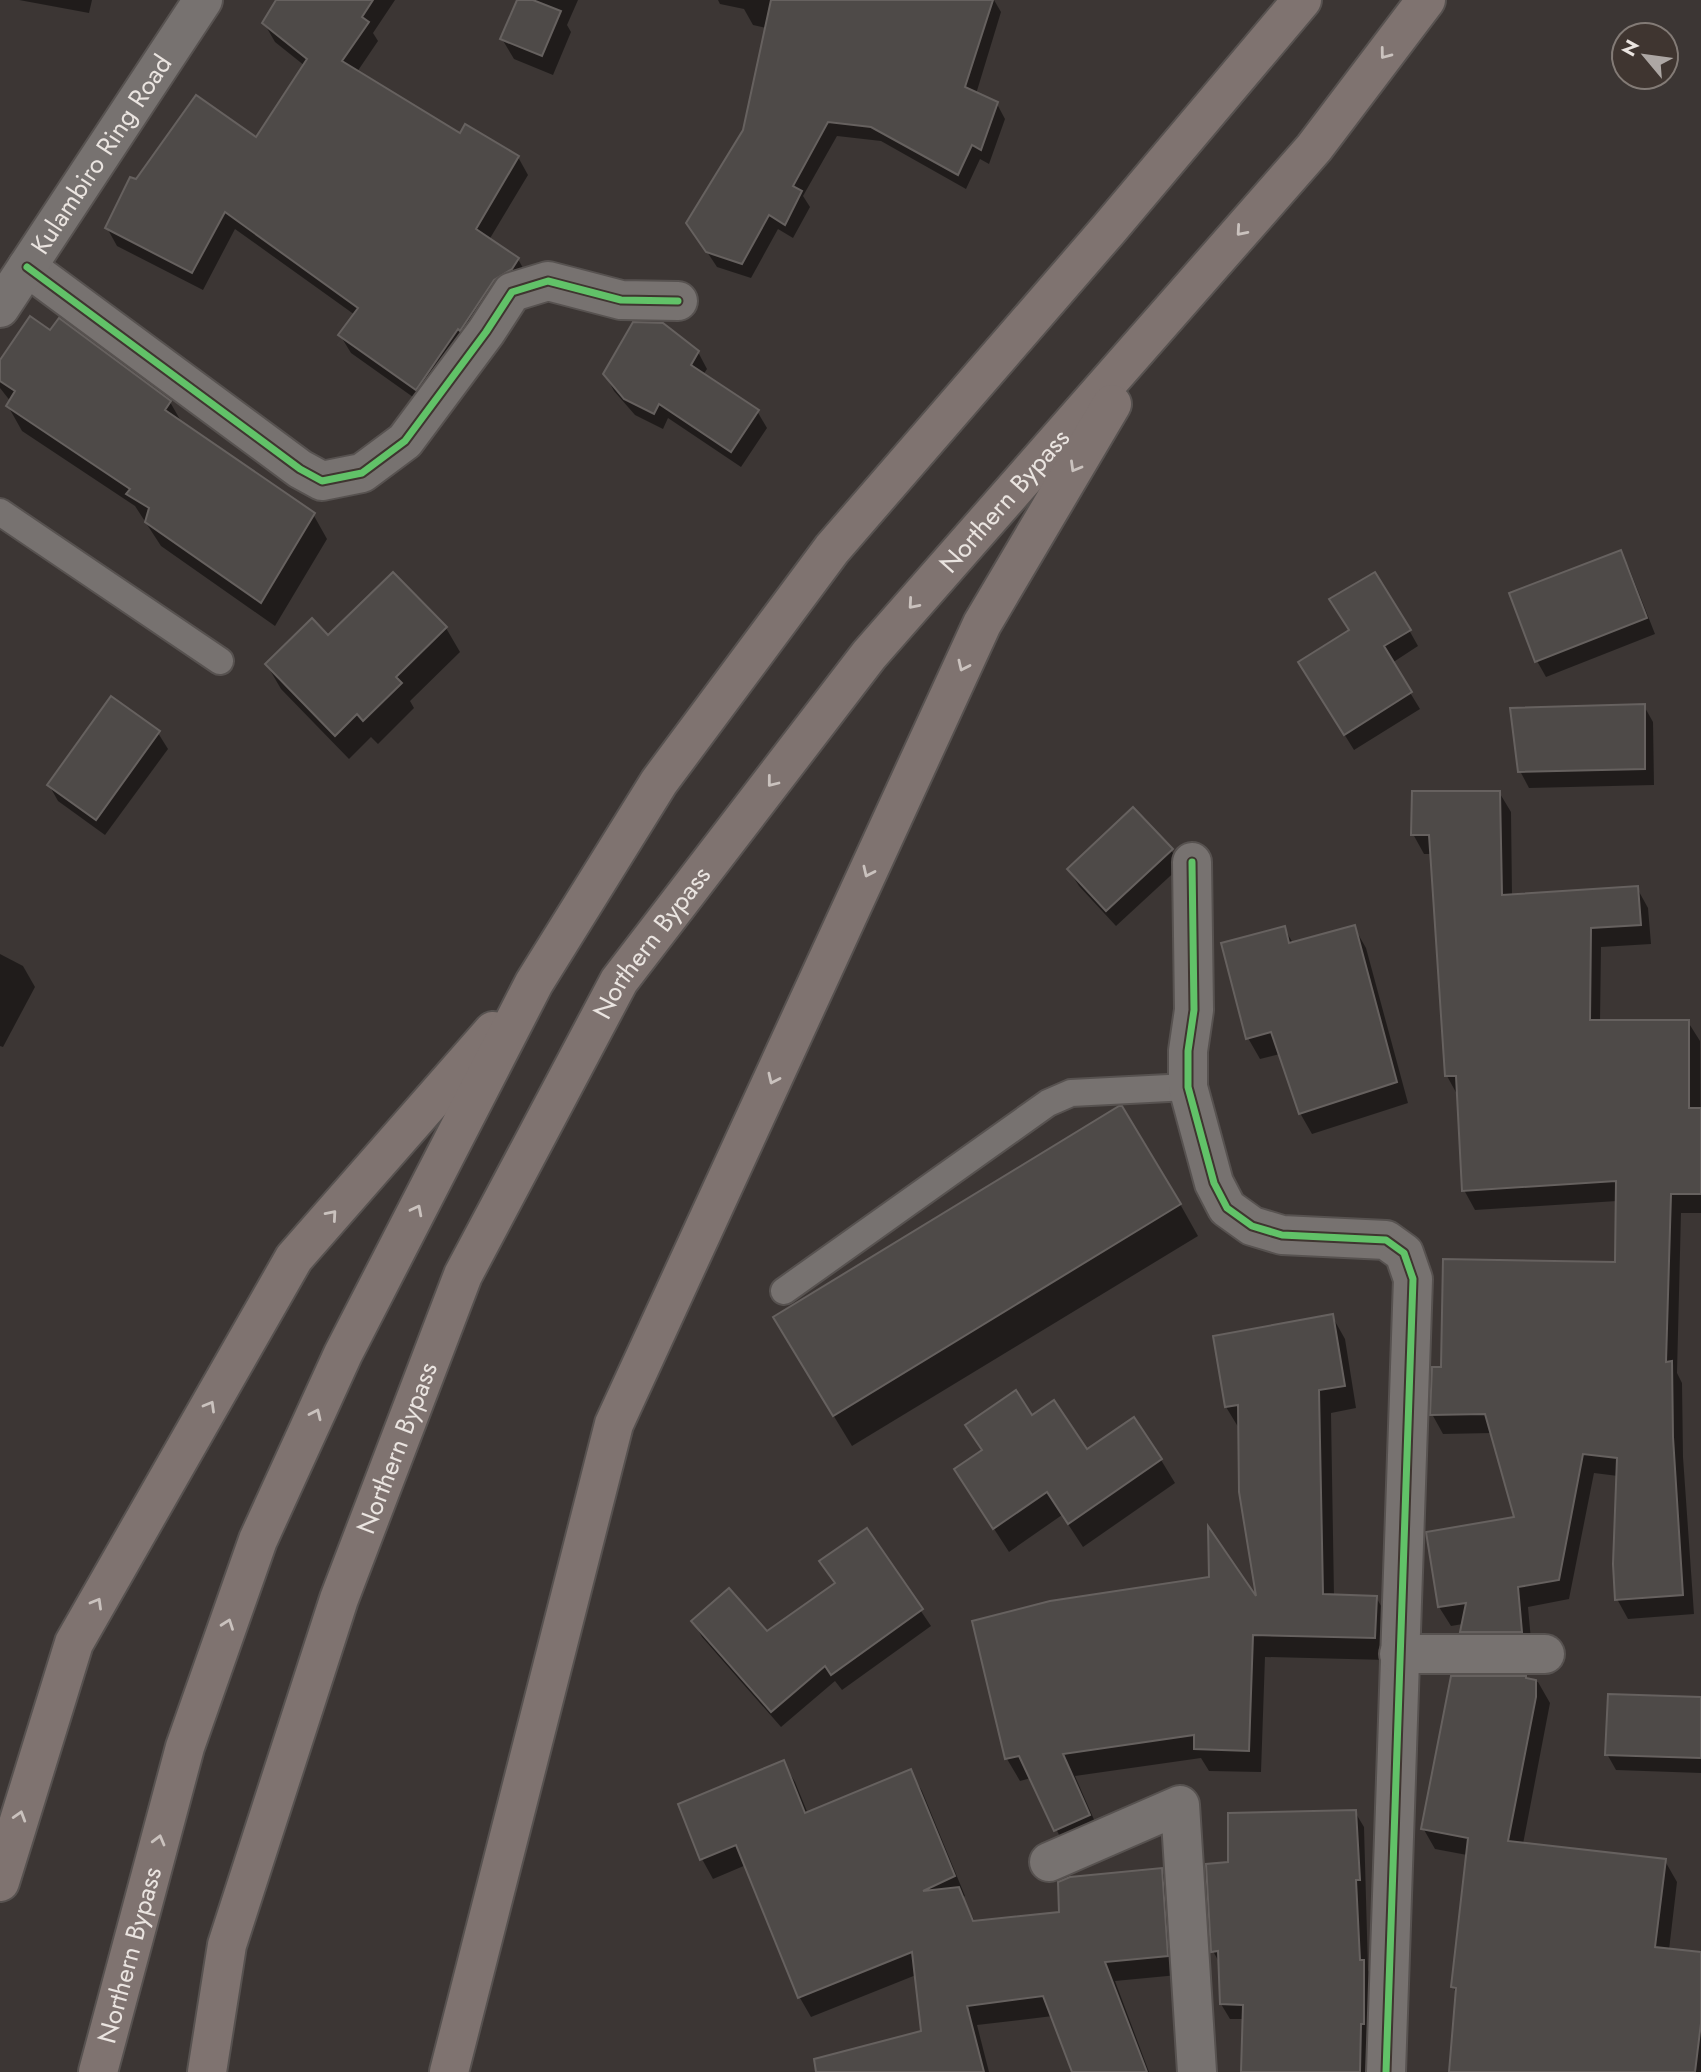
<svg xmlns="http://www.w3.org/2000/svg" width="1701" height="2072" font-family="Jost,sans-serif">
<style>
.shadow{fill:#0007}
.building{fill:#4e4a48;stroke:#66615f;stroke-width:2}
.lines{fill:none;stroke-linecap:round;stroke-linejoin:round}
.service-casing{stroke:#575250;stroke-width:30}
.minor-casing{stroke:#575250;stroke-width:42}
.tertiary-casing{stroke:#575250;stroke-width:42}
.motorway-casing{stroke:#575250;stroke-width:42}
.service{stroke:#777270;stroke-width:26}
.minor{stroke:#777270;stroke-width:38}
.tertiary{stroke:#777270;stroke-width:38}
.motorway{stroke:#7f7370;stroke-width:38}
.cycleway-casing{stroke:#3f3530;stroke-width:11}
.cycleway{stroke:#61c268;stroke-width:7}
.oneway{stroke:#cac2be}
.labels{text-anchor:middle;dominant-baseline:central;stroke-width:6;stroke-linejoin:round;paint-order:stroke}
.street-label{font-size:26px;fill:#eae4e0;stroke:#3f3530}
</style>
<rect width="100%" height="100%" fill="#3c3634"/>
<g class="shadow">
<polygon points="19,0 92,0 89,13"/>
<polygon points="278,0 395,0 373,33 378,41 357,72 461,136 518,157 528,175 489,240 518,259 528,277 427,407 351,353 340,335 355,315 235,229 203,290 117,246 107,228 137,181 256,139 305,66 275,42 264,23"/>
<polygon points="518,0 578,0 567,25 571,32 553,75 514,59 502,39"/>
<polygon points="718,0 994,0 1001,12 976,94 997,104 1005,119 989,164 980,159 966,189 881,141 837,136 803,196 810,207 793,238 778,229 751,278 717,267 688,223 744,131 766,28 753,25 744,9 720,4"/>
<polygon points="51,332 170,402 182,423 313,514 327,539 275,626 161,546 135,506 22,431 8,406 11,402 0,388 0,363"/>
<polygon points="698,352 707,369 703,375 757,411 767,428 741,467 668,418 663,429 635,415 614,391 605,374"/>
<polygon points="1620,552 1629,568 1655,634 1546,677 1537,661"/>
<polygon points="393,575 446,628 460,652 410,701 414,708 378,744 371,737 349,759 281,689 267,665 328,638"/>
<polygon points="1409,630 1418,646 1392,663 1420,709 1354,750 1310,679 1351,631"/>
<polygon points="1644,706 1653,722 1654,785 1529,788 1520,771"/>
<polygon points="158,733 168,749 105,835 58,801 49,785"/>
<polygon points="1499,792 1511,812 1512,896 1637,888 1648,908 1651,944 1601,947 1600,1022 1688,1022 1700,1041 1701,1213 1681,1213 1677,1373 1682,1383 1683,1457 1694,1614 1628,1619 1617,1599 1618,1476 1594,1473 1569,1599 1528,1607 1532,1651 1473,1651 1462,1632 1463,1624 1451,1626 1439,1607 1428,1534 1516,1518 1492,1433 1443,1434 1432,1414 1443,1368 1617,1264 1617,1201 1475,1210 1464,1190 1458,1096 1447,1076 1432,854 1424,854 1413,834"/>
<polygon points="1171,850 1181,866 1116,926 1079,886 1069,870"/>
<polygon points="1354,927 1366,948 1408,1103 1312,1134 1300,1113 1280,1054 1260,1059 1248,1038 1284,928 1293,943"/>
<polygon points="0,954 23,966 35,987 3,1047 0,1046"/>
<polygon points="1180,1204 1198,1236 852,1446 793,1349"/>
<polygon points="1332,1316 1345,1339 1356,1408 1331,1413 1334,1596 1376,1597 1389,1620 1387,1660 1265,1657 1261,1772 1209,1771 1201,1758 1075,1776 1102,1838 1068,1853 1031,1778 1020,1781 1007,1759 1259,1604 1240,1430 1226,1407 1215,1338"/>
<polygon points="1032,1417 1087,1452 1161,1460 1175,1483 1083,1547 1062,1515 1009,1552 956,1470 983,1451 968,1425"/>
<polygon points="866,1530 931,1626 842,1690 835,1681 781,1727 702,1637 693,1621 767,1634 835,1584 821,1562"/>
<polygon points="1526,1680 1538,1682 1550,1703 1523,1844 1665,1861 1677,1882 1669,1950 1701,1954 1701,2072 1452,2072 1457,1995 1453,1987 1467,1855 1435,1849 1423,1828"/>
<polygon points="1701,1699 1701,1773 1616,1770 1607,1754"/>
<polygon points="783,1762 795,1782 808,1814 910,1771 922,1791 965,1896 963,1897 975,1922 1061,1913 1161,1870 1173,1890 1178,1975 1115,1981 1149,2072 1074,2072 1053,2016 977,2025 989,2072 834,2072 923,2032 916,1975 811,2017 800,1998 746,1865 713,1879 702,1859 680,1805"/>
<polygon points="1355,1812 1364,1827 1368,1970 1372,1977 1368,2072 1243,2072 1244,2019 1230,2019 1221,2004 1220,1964 1213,1951 1230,1863"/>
</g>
<g class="building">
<polygon points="276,0 373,0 362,17 369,22 342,61 460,133 465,124 519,156 476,229 519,258 512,269 494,280 460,331 458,329 416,390 338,335 358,308 225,212 192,273 105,228 130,177 136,179 196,95 256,137 307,59 262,23"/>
<polygon points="517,0 533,0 561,11 542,56 500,39"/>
<polygon points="771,0 993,0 965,87 998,102 981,150 972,145 958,175 871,127 828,122 793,186 802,191 785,225 769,215 742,264 706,252 686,223 743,130"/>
<polygon points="30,316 50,330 59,318 171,401 165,410 315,513 261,603 145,522 149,508 126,494 130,489 6,406 15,391 0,381 0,360"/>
<polygon points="633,322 663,323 699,351 691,365 759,410 731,452 659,404 654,414 624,399 603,374"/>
<polygon points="1621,550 1647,618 1535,662 1509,593"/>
<polygon points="393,572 447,627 396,677 402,683 363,721 357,714 335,736 265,664 312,618 328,635"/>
<polygon points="1375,572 1411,630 1384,646 1412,692 1344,735 1298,662 1349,630 1329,599"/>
<polygon points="111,696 160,731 96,820 47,785"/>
<polygon points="1645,704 1645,769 1518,772 1510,708"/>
<polygon points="1412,791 1500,791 1502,895 1638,886 1641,925 1591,928 1590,1020 1689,1020 1689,1108 1701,1108 1701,1194 1671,1194 1666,1362 1672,1361 1673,1437 1683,1595 1615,1600 1613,1564 1617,1458 1583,1454 1559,1580 1518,1587 1522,1632 1460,1632 1466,1603 1438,1607 1426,1532 1514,1517 1485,1414 1430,1415 1432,1367 1441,1367 1443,1259 1615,1262 1616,1181 1462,1191 1456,1076 1445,1076 1429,835 1411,835"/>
<polygon points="1133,807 1173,849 1106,911 1067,869"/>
<polygon points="1355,925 1397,1082 1299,1114 1271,1032 1246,1039 1221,943 1285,926 1289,943"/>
<polygon points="1119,1106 1122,1106 1181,1204 833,1416 773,1317"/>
<polygon points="1333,1314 1345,1386 1319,1390 1323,1594 1377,1596 1375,1638 1253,1635 1249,1751 1194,1749 1194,1735 1063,1754 1090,1815 1054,1831 1019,1756 1005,1759 972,1621 1050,1601 1209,1577 1208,1526 1256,1596 1239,1492 1238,1405 1225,1407 1213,1336"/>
<polygon points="1016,1390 1032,1415 1054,1400 1087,1449 1134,1417 1162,1459 1068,1524 1047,1492 993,1529 954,1469 982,1450 965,1425"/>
<polygon points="867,1528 923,1609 831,1675 825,1666 771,1712 691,1621 729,1588 767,1631 835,1583 819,1561"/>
<polygon points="1451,1676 1526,1676 1526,1678 1536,1680 1536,1697 1508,1841 1666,1859 1655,1947 1701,1952 1701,2023 1695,2072 1449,2072 1456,1988 1451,1987 1468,1838 1421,1829"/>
<polygon points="1608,1694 1701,1697 1701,1758 1605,1755"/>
<polygon points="784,1760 805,1813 911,1769 955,1876 923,1891 959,1887 973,1921 1059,1912 1058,1882 1070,1877 1162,1868 1168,1956 1105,1962 1147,2072 1072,2072 1043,1996 967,2006 984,2072 816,2072 814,2059 921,2031 912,1952 798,1998 736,1845 700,1860 678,1804"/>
<polygon points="1356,1810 1360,1880 1356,1880 1360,1960 1364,1960 1364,2024 1361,2024 1360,2072 1241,2072 1243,2005 1220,2004 1218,1951 1211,1952 1206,1864 1228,1862 1228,1813"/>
</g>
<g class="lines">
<g class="service-casing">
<g id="service">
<polyline points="0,512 220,661"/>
<polyline points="784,1291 1048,1103 1071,1093 1188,1087"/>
</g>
</g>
<g class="minor-casing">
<g id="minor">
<polyline points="27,267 300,469 322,481 362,473 405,441 486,332 512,292 548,281 621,300 678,301"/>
<polyline points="1192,862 1194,1010 1188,1051 1188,1087 1214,1183 1227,1208 1252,1226 1282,1235 1386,1240 1404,1253 1413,1279 1386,2072"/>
<polyline points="1399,1654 1545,1654"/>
<polyline points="1049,1862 1180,1805 1197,2072"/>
</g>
</g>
<g class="tertiary-casing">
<g id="tertiary">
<path id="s1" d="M0,308l203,-308"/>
</g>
</g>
<g class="motorway-casing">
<g id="motorway">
<polyline points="0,1882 74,1643 294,1258 493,1031"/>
<path id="s2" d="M98,2072l87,-325 73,-207 85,-186 191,-371 125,-201 173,-233 277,-320 193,-229"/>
<path id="s3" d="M207,2072l20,-127 112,-346 124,-324 156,-294 250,-326 445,-507 112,-148"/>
<polyline points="449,2072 614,1424 982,624 1112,404"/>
</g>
</g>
<use href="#service" class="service"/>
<use href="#minor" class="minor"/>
<use href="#tertiary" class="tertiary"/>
<use href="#motorway" class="motorway"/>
<g class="cycleway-casing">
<g id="cycleway">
<polyline points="27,267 300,469 322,481 362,473 405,441 486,332 512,292 548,281 621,300 678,301"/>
<polyline points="1192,862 1194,1010 1188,1051 1188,1087 1214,1183 1227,1208 1252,1226 1282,1235 1386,1240 1404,1253 1413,1279 1386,2072"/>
</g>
</g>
<use href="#cycleway" class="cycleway"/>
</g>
<defs><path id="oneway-chevron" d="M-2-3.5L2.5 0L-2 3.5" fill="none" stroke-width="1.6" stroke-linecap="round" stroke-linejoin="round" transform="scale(1.75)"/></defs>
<g class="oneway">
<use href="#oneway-chevron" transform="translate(1385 54) rotate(127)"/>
<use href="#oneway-chevron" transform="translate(1241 231) rotate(131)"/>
<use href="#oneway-chevron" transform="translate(1075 467) rotate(120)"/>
<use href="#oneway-chevron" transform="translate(913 604) rotate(131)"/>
<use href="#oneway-chevron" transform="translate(963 666) rotate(115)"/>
<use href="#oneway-chevron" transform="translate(772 782) rotate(128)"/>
<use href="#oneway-chevron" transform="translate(868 872) rotate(115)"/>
<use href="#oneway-chevron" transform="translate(773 1079) rotate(115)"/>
<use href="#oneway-chevron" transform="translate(417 1210) rotate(-63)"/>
<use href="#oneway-chevron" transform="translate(332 1215) rotate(-49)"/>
<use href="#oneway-chevron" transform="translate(210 1406) rotate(-60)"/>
<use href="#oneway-chevron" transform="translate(316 1414) rotate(-65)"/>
<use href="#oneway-chevron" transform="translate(97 1603) rotate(-60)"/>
<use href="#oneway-chevron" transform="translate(228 1624) rotate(-70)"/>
<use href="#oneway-chevron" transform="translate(20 1816) rotate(-73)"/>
<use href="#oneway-chevron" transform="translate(159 1840) rotate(-75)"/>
</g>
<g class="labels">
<g class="street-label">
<text stroke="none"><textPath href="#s1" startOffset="184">Kulambiro Ring Road</textPath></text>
<text stroke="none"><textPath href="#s3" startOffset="1788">Northern Bypass</textPath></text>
<text stroke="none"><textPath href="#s3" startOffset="1222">Northern Bypass</textPath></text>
<text stroke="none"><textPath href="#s3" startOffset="654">Northern Bypass</textPath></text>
<text stroke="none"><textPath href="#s2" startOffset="121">Northern Bypass</textPath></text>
</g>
</g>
<g transform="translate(1645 56) rotate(299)"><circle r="33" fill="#3f3530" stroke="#837b76" stroke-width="2"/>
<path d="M0-5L12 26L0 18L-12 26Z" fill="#ada7a4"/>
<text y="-10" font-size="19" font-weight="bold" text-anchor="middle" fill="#eae4e0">N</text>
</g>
</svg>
